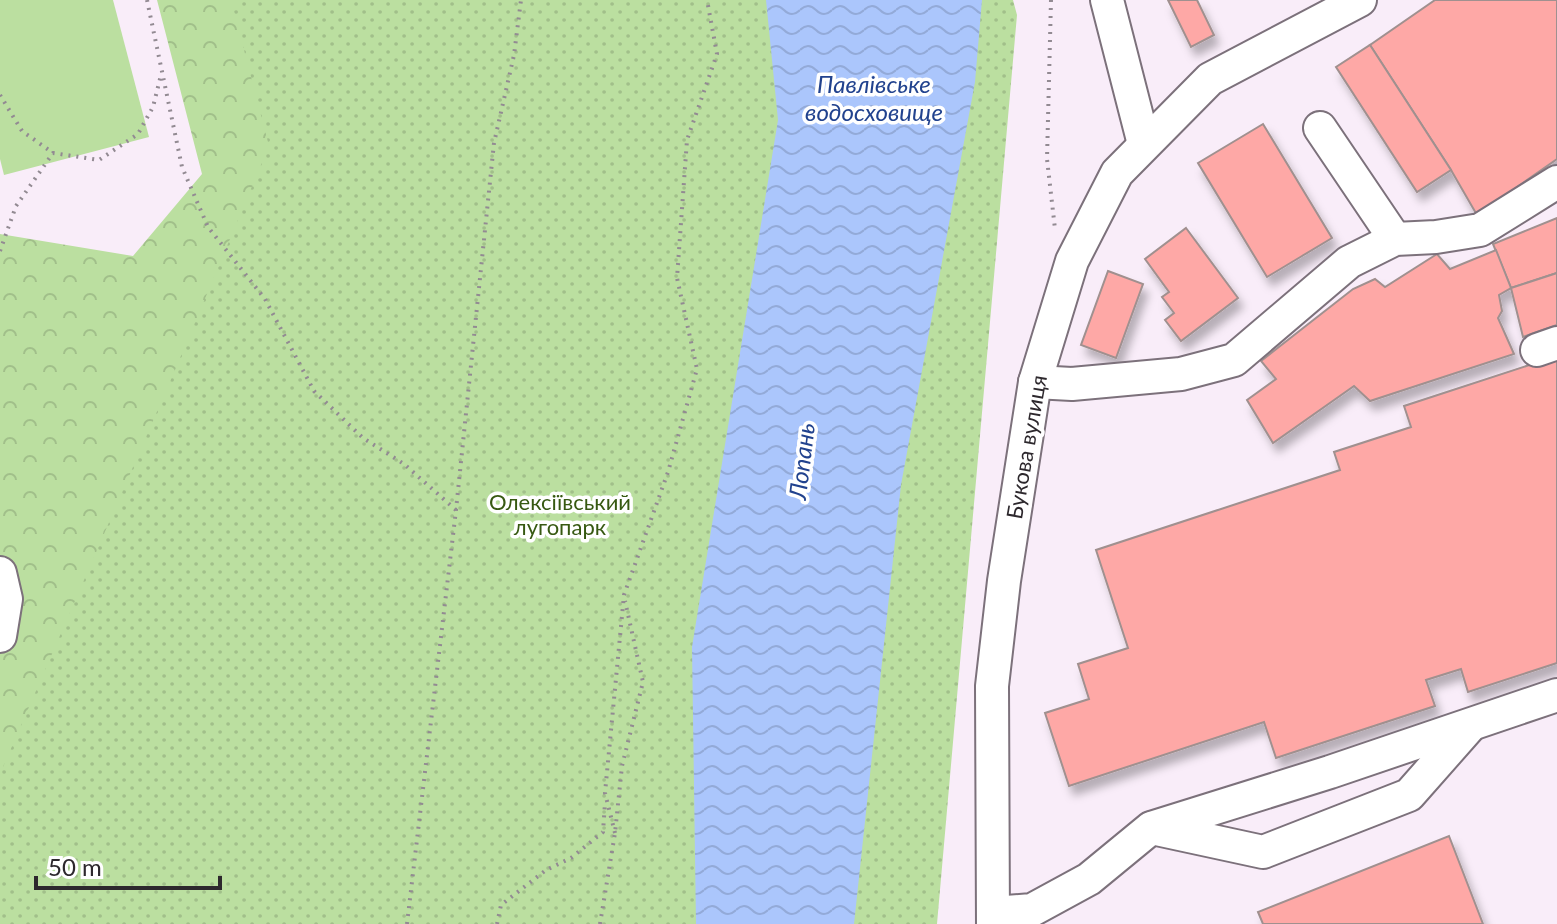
<svg xmlns="http://www.w3.org/2000/svg" width="1557" height="924" font-family="Lato,sans-serif">
<style>
.grass{fill:#bbdfa0}
.forest{fill:url(#forest-crowns)}
.park{fill:url(#park-dots)}
.water{fill:url(#water-waves)}
.building{fill:#fea8a6;stroke:#a0908f;stroke-width:2;filter:url(#shadow)}
.lines{fill:none;stroke-linecap:round;stroke-linejoin:round}
.minor-casing{stroke:#7c717b;stroke-width:36}
.path{stroke:#928a92;stroke-width:4;stroke-dasharray:2 6;stroke-linecap:butt}
.minor{stroke:#fff;stroke-width:32}
.labels{text-anchor:middle;dominant-baseline:central;stroke-width:7;stroke-linejoin:round;paint-order:stroke}
.street-label{font-size:22px;fill:#2d282d;stroke:#fff}
.park-label{font-size:22px;fill:#375912;stroke:#fff}
.water-label{font-size:24px;font-style:italic;fill:#21428e;stroke:#fff}
</style>
<defs>
<pattern id="forest-crowns" width="20" height="18" patternUnits="userSpaceOnUse" patternTransform="scale(2)"><rect width="20" height="18" fill="#bbdfa0"/><path d="M2 6a3 3 0 1 1 6 0M12 15a3 3 0 1 1 6 0" fill="none" stroke="#a1bf8a"/></pattern>
<pattern id="park-dots" width="8" height="8" patternUnits="userSpaceOnUse" patternTransform="scale(2)"><rect width="8" height="8" fill="#bbdfa0"/><path d="M2 2h.1M6 6h.1" fill="none" stroke="#a1bf8a" stroke-width="1.8" stroke-linecap="round"/></pattern>
<pattern id="water-waves" width="16" height="10" patternUnits="userSpaceOnUse" patternTransform="scale(2)"><rect width="16" height="10" fill="#abc6fc"/><path d="M0 5q4-4 8 0t8 0" fill="none" stroke="#93aad8"/></pattern>
<filter id="shadow"><feDropShadow dx="5" dy="9" stdDeviation="4" flood-color="#0004"/></filter>
</defs>
<rect width="100%" height="100%" fill="#f9edf9"/>
<polygon class="grass" points="0,0 113,0 149,137 4,175 0,159"/>
<polygon class="forest" points="157,0 452,0 0,924 0,234 133,256 202,174"/>
<polygon class="park" points="231,0 1013,0 1017,15 937,924 0,924 0,774 175,370 269,146"/>
<polygon class="water" points="766,0 982,0 975,82 901,485 854,924 696,924 692,647 778,120"/>
<g class="building">
<polygon points="1168,0 1197,0 1214,35 1191,47"/>
<polygon points="1435,0 1557,0 1557,159 1477,215 1451,170 1370,45"/>
<polygon points="1370,45 1451,170 1417,192 1336,67"/>
<polygon points="1263,124 1332,238 1267,277 1198,163"/>
<polygon points="1557,218 1557,273 1511,288 1493,244"/>
<polygon points="1186,228 1238,298 1181,341 1165,320 1174,313 1162,297 1169,292 1145,259"/>
<polygon points="1496,250 1511,288 1499,295 1502,311 1498,318 1514,354 1370,401 1354,386 1273,443 1247,400 1276,379 1261,361 1353,289 1375,279 1385,287 1437,254 1450,269"/>
<polygon points="1108,271 1143,284 1116,358 1081,345"/>
<polygon points="1557,273 1557,325 1523,337 1511,288"/>
<polygon points="1557,356 1557,663 1468,692 1461,669 1426,680 1435,706 1276,758 1264,722 1069,786 1045,713 1089,699 1078,664 1128,648 1096,550 1340,470 1334,452 1411,427 1404,406"/>
<polygon points="1449,836 1483,924 1263,924 1258,912"/>
</g>
<g class="lines">
<g class="minor-casing">
<g id="minor">
<polyline points="1107,0 1144,144"/>
<polyline points="1320,128 1395,239"/>
<polyline points="1537,350 1557,343"/>
<polyline points="1035,382 1072,384 1181,374 1234,360 1349,262 1395,239 1436,237 1480,230 1557,182"/>
<polyline points="0,573 6,599 0,636"/>
<polyline points="1152,828 1263,852 1409,795 1469,727"/>
<polyline points="993,913 1032,910 1089,879 1151,828 1330,772 1557,695"/>
<polyline points="993,924 992,686 1004,581 1035,382 1072,261 1117,173 1210,79 1360,0"/>
</g>
</g>
<g class="path">
<polyline points="147,0 182,167 208,227 265,299 314,391 363,438 404,464 456,510"/>
<polyline points="1051,0 1047,159 1055,229"/>
<polyline points="0,95 22,131 53,153"/>
<polyline points="0,251 16,206 53,153 99,160 138,134 153,107 161,75"/>
<polyline points="615,833 605,793 624,595 668,472 697,369 677,278 687,140 717,54 707,0"/>
<polyline points="407,924 456,510 494,143 514,55 521,0"/>
<polyline points="497,924 501,905 546,870 571,858 603,832 605,803"/>
<polyline points="600,924 615,833 622,766 643,682 625,601"/>
</g>
<use href="#minor" class="minor"/>
</g>
<g class="labels">
<g class="street-label">
<text transform="translate(1026 447) rotate(-80)">Букова вулиця</text>
</g>
<g class="park-label">
<text x="560" y="501">Олексіївський<tspan x="560" dy="25">лугопарк</tspan></text>
</g>
<g class="water-label">
<text x="874" y="83">Павлівське<tspan x="874" dy="28">водосховище</tspan></text>
<text transform="translate(801 461) rotate(-83)">Лопань</text>
</g>
</g>
<path d="M36 876v12h184v-12" fill="none" stroke="#2d282d" stroke-width="4"/>
<text x="48" y="876" font-size="24" fill="#2d282d" stroke="#ffffff" stroke-width="6" paint-order="stroke">50 m</text>
</svg>
